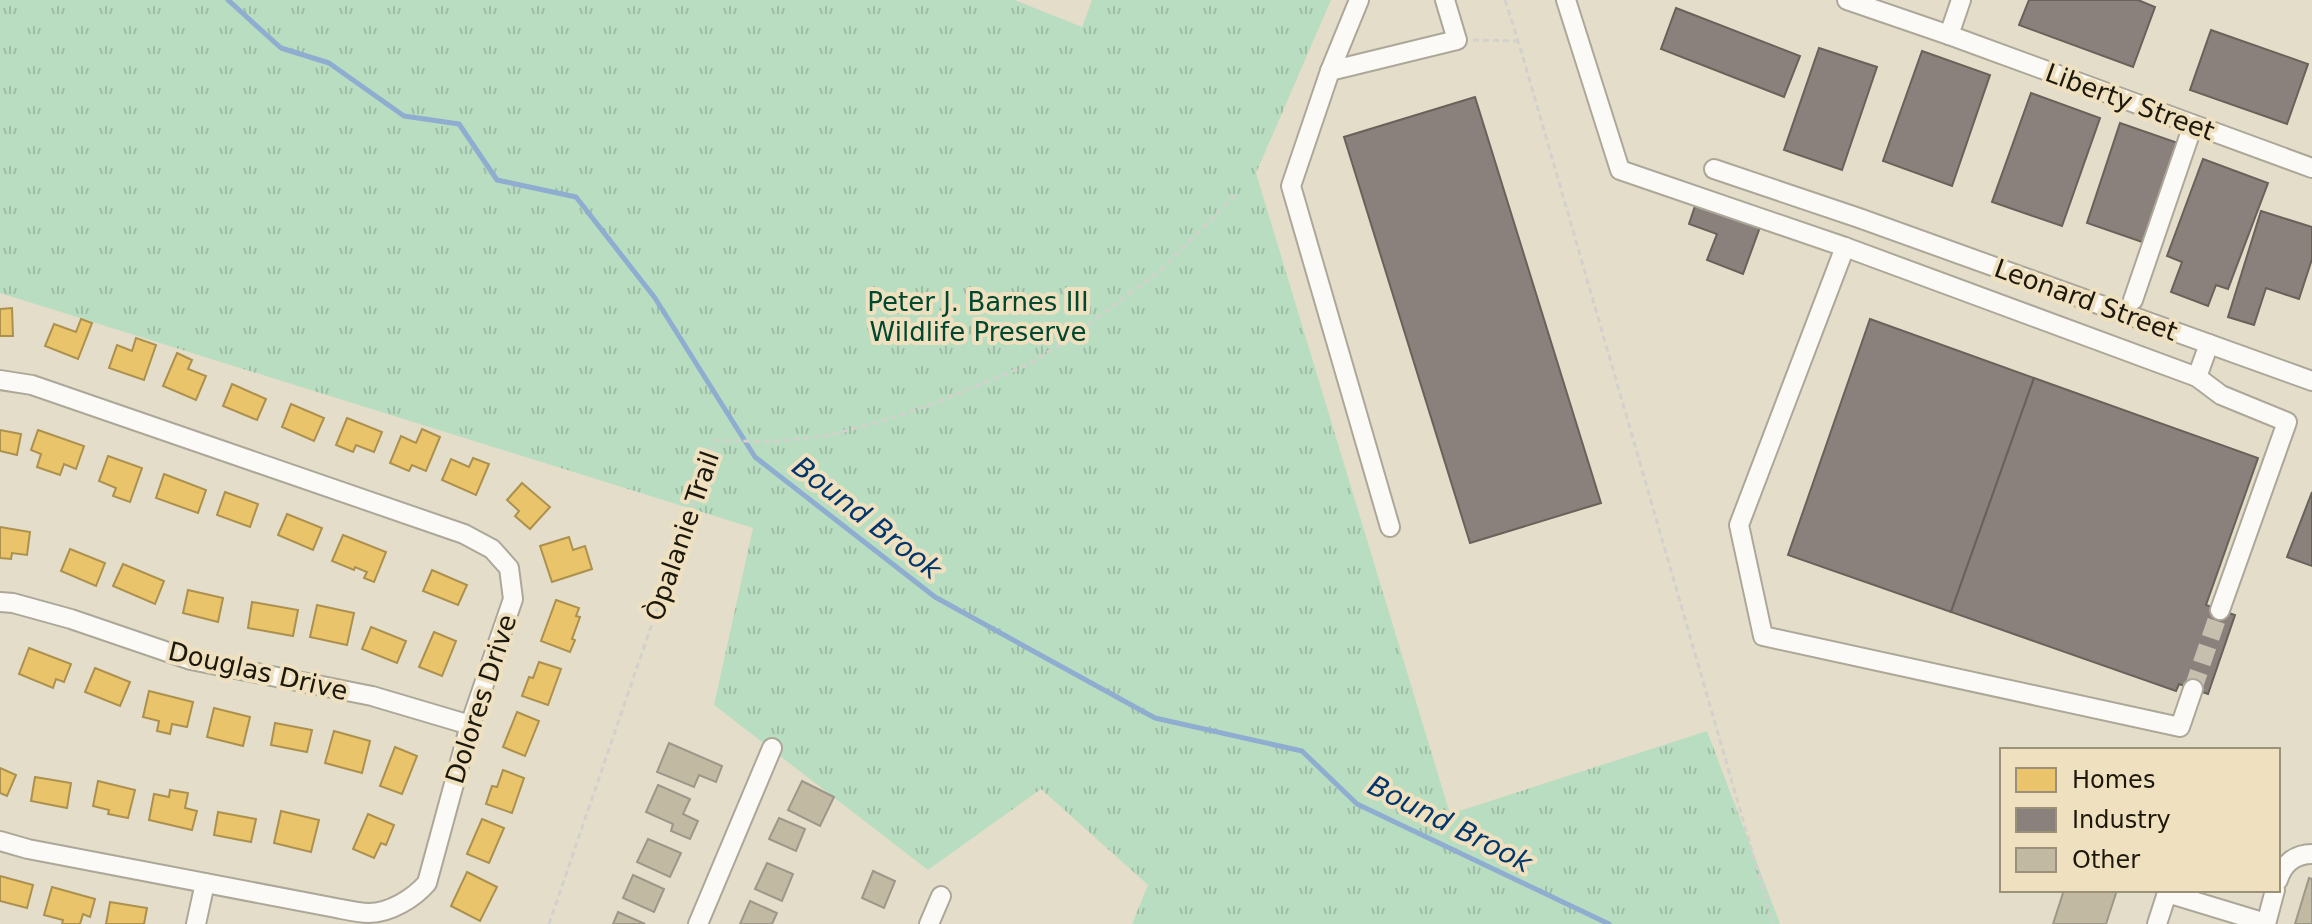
<svg xmlns="http://www.w3.org/2000/svg" width="2312" height="924" font-family="'DejaVu Sans',sans-serif">
<style>
.park{fill:url(#park-tufts)}
.homes{fill:#e9c46a;stroke:#ac904e;stroke-width:2}
.industry{fill:#8a817c;stroke:#69625a;stroke-width:2}
.lines{fill:none;stroke-linecap:round;stroke-linejoin:round}
.stream{stroke:#8fadd0;stroke-width:5}
.building{fill:#c2b9a2;stroke:#9d9789;stroke-width:2}
.minor-tunnel{stroke:#c6bfae;stroke-width:18;stroke-dasharray:18 9;stroke-linecap:butt}
.minor-casing{stroke:#aca798;stroke-width:22}
.path{stroke:#d3d1cc;stroke-width:3;stroke-dasharray:6 4;stroke-linecap:butt}
.minor{stroke:#fbfaf7;stroke-width:18}
.labels{text-anchor:middle;dominant-baseline:central;stroke-width:8;stroke-linejoin:round;paint-order:stroke}
.street-label{font-size:26px;fill:#1d180c;stroke:#efe1c0}
.park-label{font-size:26px;fill:#00472e;stroke:#efe1c0}
.water-label{font-size:28px;font-style:italic;fill:#03366a;stroke:#efe1c0}
</style>
<defs>
<pattern id="park-tufts" width="24" height="20" patternUnits="userSpaceOnUse" patternTransform="scale(2)"><rect width="24" height="20" fill="#b9ddc1"/><path d="M3 7l-1-3M5 7V3M7 7l1-3M15 17l-1-3M17 17v-4M19 17l1-3" fill="none" stroke="#9fbda5"/></pattern>
</defs>
<rect width="100%" height="100%" fill="#e4ddca"/>
<polygon class="park" points="0,0 1015,0 1082,27 1092,0 1331,0 1256,173 1450,814 1707,731 1780,924 1132,924 1148,885 1041,789 928,870 714,705 753,528 0,293"/>
<g class="homes">
<polygon points="12,308 13,336 0,336 0,309"/>
<polygon points="81,319 92,323 78,359 45,346 54,324 76,332"/>
<polygon points="136,338 156,345 144,380 109,368 117,345 132,351"/>
<polygon points="177,353 192,360 188,369 206,376 196,400 163,386"/>
<polygon points="232,384 266,399 257,420 223,406"/>
<polygon points="291,404 324,418 314,441 282,427"/>
<polygon points="347,418 382,432 374,452 356,445 353,452 336,445"/>
<polygon points="422,429 440,437 426,471 412,465 409,471 390,463 401,436 416,443"/>
<polygon points="0,430 21,434 17,455 0,451"/>
<polygon points="38,430 84,446 76,469 64,464 60,475 37,467 41,454 31,450"/>
<polygon points="108,456 142,468 130,502 113,496 116,488 99,481"/>
<polygon points="473,458 489,464 476,495 442,480 451,459 469,467"/>
<polygon points="164,474 206,490 198,513 156,498"/>
<polygon points="522,483 550,507 530,529 515,516 519,511 507,500"/>
<polygon points="225,492 258,504 250,527 217,515"/>
<polygon points="287,514 322,528 313,550 278,535"/>
<polygon points="0,527 30,532 27,555 12,553 11,559 0,558"/>
<polygon points="343,535 386,552 374,582 364,578 367,572 355,567 354,570 332,561"/>
<polygon points="569,537 573,550 585,546 592,569 552,582 540,546"/>
<polygon points="70,549 105,563 96,586 61,571"/>
<polygon points="123,564 164,581 155,604 113,586"/>
<polygon points="432,570 467,585 458,605 423,591"/>
<polygon points="188,590 223,598 218,622 183,613"/>
<polygon points="556,600 579,608 576,616 580,617 572,639 575,640 570,652 541,641"/>
<polygon points="252,602 298,610 293,636 248,628"/>
<polygon points="317,605 354,613 347,645 310,637"/>
<polygon points="371,627 406,641 397,663 362,649"/>
<polygon points="434,632 456,641 442,676 419,667"/>
<polygon points="29,648 71,664 64,682 56,679 53,688 19,674"/>
<polygon points="539,662 561,669 548,705 522,696 529,677 533,678"/>
<polygon points="95,668 130,682 120,706 85,692"/>
<polygon points="149,691 193,702 187,727 172,724 170,734 157,731 159,721 143,717"/>
<polygon points="214,708 250,717 243,746 207,737"/>
<polygon points="517,712 539,721 525,756 503,747"/>
<polygon points="275,723 312,730 307,752 271,745"/>
<polygon points="334,731 370,741 362,773 325,763"/>
<polygon points="395,747 417,756 402,794 380,786"/>
<polygon points="0,768 16,775 7,796 0,793"/>
<polygon points="503,770 524,778 512,813 486,804 492,786 497,787"/>
<polygon points="35,777 71,783 67,808 31,801"/>
<polygon points="98,781 135,790 128,818 108,814 109,810 93,806"/>
<polygon points="170,790 188,793 185,808 197,811 192,830 149,820 154,794 169,797"/>
<polygon points="281,811 319,820 311,852 274,843"/>
<polygon points="218,812 256,819 251,842 214,835"/>
<polygon points="368,814 394,825 386,845 381,843 374,858 353,849"/>
<polygon points="482,819 504,828 489,863 467,854"/>
<polygon points="467,872 497,887 480,921 451,906"/>
<polygon points="0,876 33,885 27,908 0,901"/>
<polygon points="52,887 95,899 90,917 83,914 80,924 62,924 63,920 44,915"/>
<polygon points="110,902 147,908 144,924 106,924"/>
</g>
<g class="industry">
<polygon points="2029,0 2138,0 2155,7 2133,67 2019,25"/>
<polygon points="1676,8 1800,56 1784,97 1661,49"/>
<polygon points="2211,30 2308,64 2287,124 2190,90"/>
<polygon points="1819,48 1877,67 1842,170 1784,150"/>
<polygon points="1922,51 1990,75 1952,186 1883,161"/>
<polygon points="2031,93 2100,118 2062,226 1992,202"/>
<polygon points="1475,97 1601,503 1470,543 1344,137"/>
<polygon points="2120,123 2178,143 2145,243 2087,223"/>
<polygon points="2203,159 2268,183 2228,289 2216,285 2208,306 2171,292 2182,262 2167,256"/>
<polygon points="1696,203 1760,227 1743,274 1707,260 1717,234 1689,224"/>
<polygon points="2261,211 2312,227 2312,259 2299,299 2266,288 2254,325 2228,317"/>
<polygon points="1870,319 2034,378 1951,612 1788,555"/>
<polygon points="2034,378 2258,458 2206,605 2235,615 2208,694 2179,684 2176,691 1951,612"/>
<polygon points="2312,492 2312,566 2287,557"/>
</g>
<g class="lines">
<polyline class="stream" points="228,0 281,48 329,63 404,116 459,124 497,180 576,197 655,298 755,457 935,597 1155,718 1302,751 1357,804 1609,924"/>
</g>
<g class="building">
<polygon points="669,743 722,766 716,782 699,775 694,787 657,772"/>
<polygon points="802,781 834,797 820,826 788,810"/>
<polygon points="658,785 690,799 683,814 698,821 690,839 671,831 673,824 646,812"/>
<polygon points="779,818 805,829 796,851 769,839"/>
<polygon points="648,839 681,853 670,877 637,862"/>
<polygon points="767,863 793,874 782,901 755,889"/>
<polygon points="873,871 895,881 884,908 862,898"/>
<polygon points="633,875 664,889 654,912 623,898"/>
<polygon points="2309,878 2312,879 2312,924 2295,924"/>
<polygon points="2064,890 2117,890 2106,924 2053,924"/>
<polygon points="750,901 777,913 772,924 740,924"/>
<polygon points="618,912 645,924 613,924"/>
</g>
<g class="lines">
<polyline class="minor-tunnel" points="2193,689 2220,610"/>
<g class="minor-casing">
<g id="minor">
<polyline points="1566,0 1620,170 1845,247 2197,377"/>
<polyline points="1847,0 1949,35 2312,168"/>
<polyline points="1949,35 1961,0"/>
<polyline points="1330,71 1359,0"/>
<polyline points="1714,169 1859,218 2312,381"/>
<polyline points="1845,247 1739,525 1763,636 2180,727 2193,689"/>
<polyline points="2133,300 2193,125"/>
<polyline points="2209,344 2197,377 2221,395 2287,422 2220,610"/>
<path d="M0,380l32,5 432,149 28,15 17,19 4,31 -43,126 -43,158c-13,15 -37,30 -58,30 -11,0 -23,-3 -33,-5l-308,-59 -28,-8"/>
<polyline points="1390,527 1291,186 1330,71 1457,40 1445,0"/>
<polyline points="0,602 13,603 71,619 191,660 372,696 470,725"/>
<path d="M2278,880c5,-16 17,-26 34,-26"/>
<polyline points="196,924 205,883"/>
<polyline points="698,924 772,748"/>
<polyline points="929,924 941,896"/>
<polyline points="2157,924 2167,893 2266,923"/>
<polyline points="2266,924 2275,890"/>
</g>
</g>
<g class="path">
<polyline points="1505,0 1520,47 1773,924"/>
<polyline points="1473,40 1517,41"/>
<polyline points="549,924 715,440 766,442 826,436 879,422 930,405 1027,365 1066,341 1162,269 1237,193"/>
</g>
<use href="#minor" class="minor"/>
</g>
<g class="labels">
<g class="street-label">
<text transform="translate(2130 102) rotate(20)">Liberty Street</text>
<text transform="translate(2086 300) rotate(20)">Leonard Street</text>
<text transform="translate(682 536) rotate(-71)">Òpalanie Trail</text>
<text transform="translate(258 671) rotate(13)">Douglas Drive</text>
<text transform="translate(481 699) rotate(-72)">Dolores Drive</text>
</g>
<g class="park-label">
<text x="978" y="302">Peter J. Barnes III<tspan x="978" dy="30">Wildlife Preserve</tspan></text>
</g>
<g class="water-label">
<text transform="translate(867 518) rotate(38)">Bound Brook</text>
<text transform="translate(1450 824) rotate(27)">Bound Brook</text>
</g>
</g>
<rect x="2000" y="748" width="280" height="144" fill="#efe1c0" stroke="#9b9178" stroke-width="2"/>
<rect x="2016" y="768" width="40" height="24" fill="#e9c46a" stroke="#9b9178" stroke-width="2"/>
<text x="2072" y="788" font-size="24" fill="#1d180c">Homes</text>
<rect x="2016" y="808" width="40" height="24" fill="#8a817c" stroke="#9b9178" stroke-width="2"/>
<text x="2072" y="828" font-size="24" fill="#1d180c">Industry</text>
<rect x="2016" y="848" width="40" height="24" fill="#c2b9a2" stroke="#9b9178" stroke-width="2"/>
<text x="2072" y="868" font-size="24" fill="#1d180c">Other</text>
</svg>
